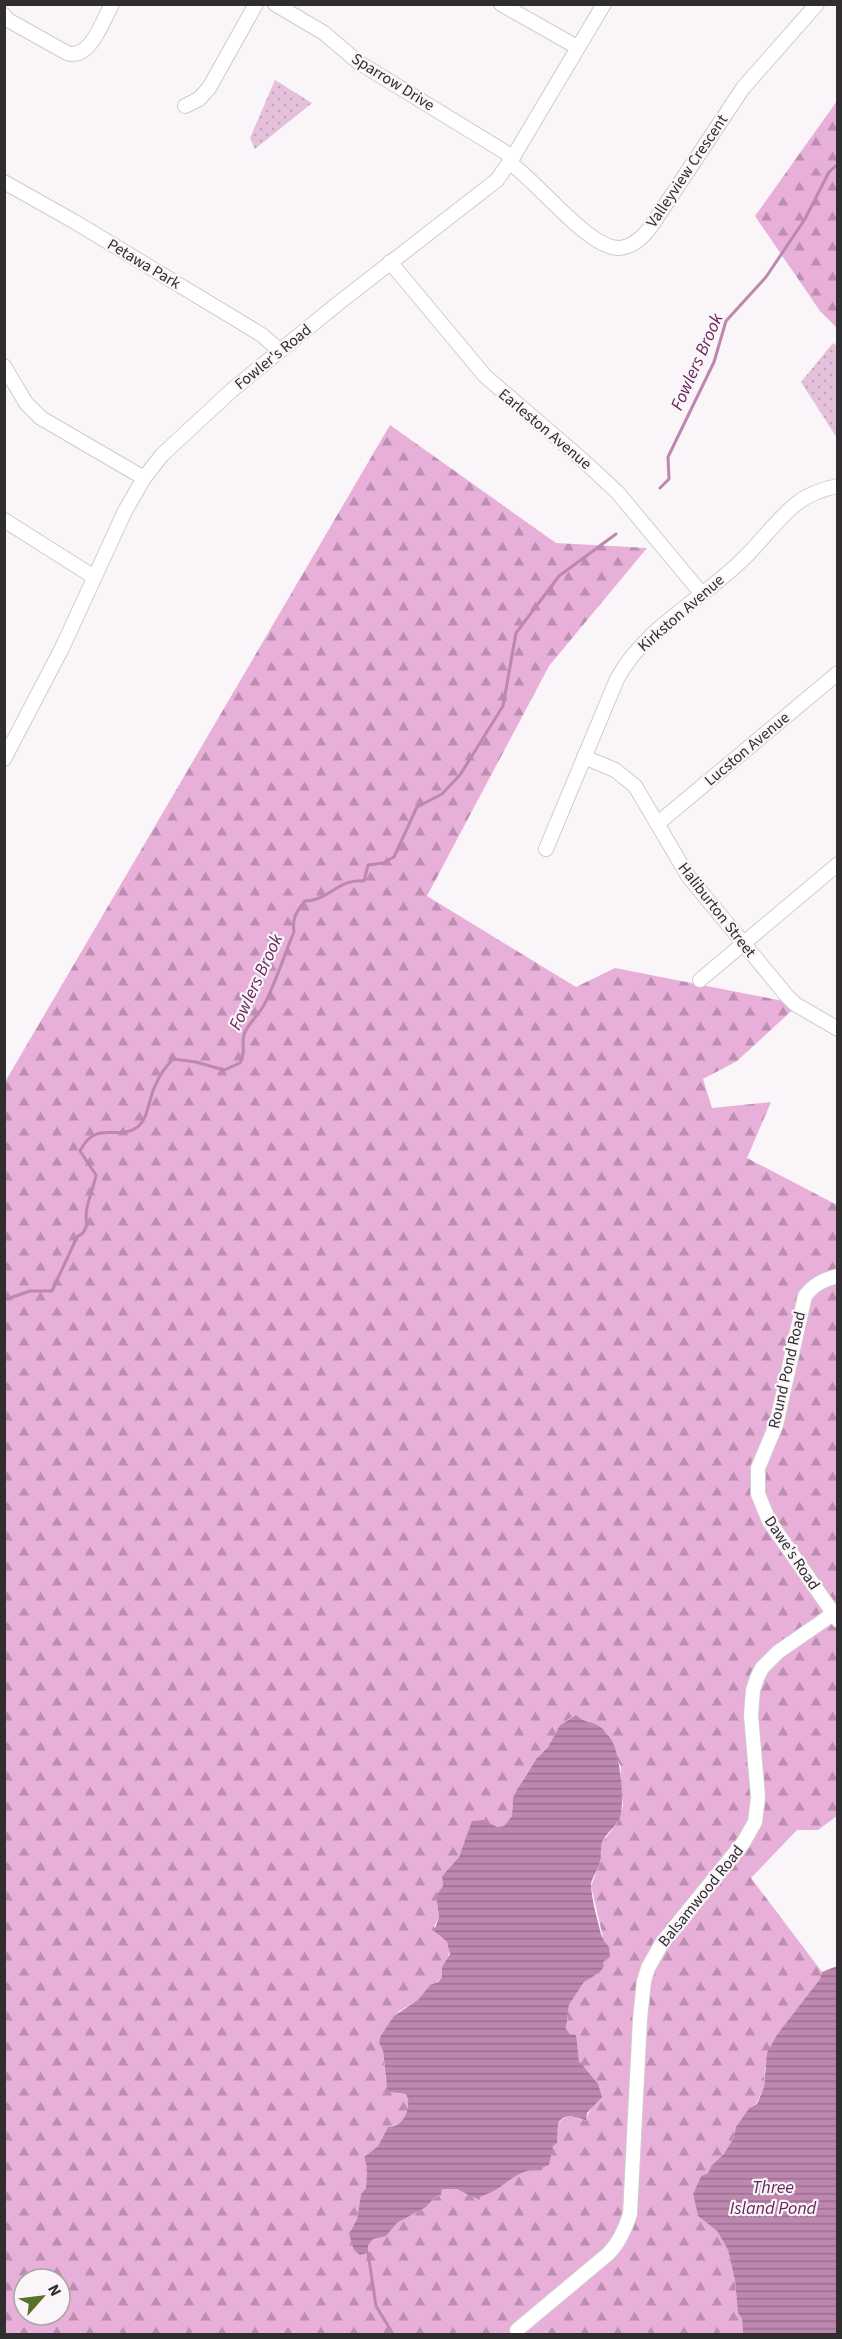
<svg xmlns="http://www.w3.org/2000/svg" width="842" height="2339" font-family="'Source Sans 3',sans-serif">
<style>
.forest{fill:url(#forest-firs);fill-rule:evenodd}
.park{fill:url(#park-dots)}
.water{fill:url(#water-rules)}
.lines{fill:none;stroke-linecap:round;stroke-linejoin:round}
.stream{stroke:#be87af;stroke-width:3}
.minor-casing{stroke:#d0cbce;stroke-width:16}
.minor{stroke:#fff;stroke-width:14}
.labels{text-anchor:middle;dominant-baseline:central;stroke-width:4.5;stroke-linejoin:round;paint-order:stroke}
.street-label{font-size:16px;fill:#2f2d2f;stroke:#faf5f9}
.water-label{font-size:18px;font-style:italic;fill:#672559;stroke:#faf5f9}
</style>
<defs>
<pattern id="forest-firs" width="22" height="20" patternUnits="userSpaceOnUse" patternTransform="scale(1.5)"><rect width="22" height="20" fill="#e8afd8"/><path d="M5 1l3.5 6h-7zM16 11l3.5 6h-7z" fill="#bc8fb0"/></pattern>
<pattern id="park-dots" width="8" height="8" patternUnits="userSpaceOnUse" patternTransform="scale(1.5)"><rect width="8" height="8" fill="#e4c0da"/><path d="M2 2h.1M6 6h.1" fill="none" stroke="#c4a5bb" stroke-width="1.8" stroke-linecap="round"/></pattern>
<pattern id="water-rules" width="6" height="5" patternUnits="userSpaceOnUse" patternTransform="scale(1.5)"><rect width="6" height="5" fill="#be87af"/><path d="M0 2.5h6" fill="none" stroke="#9b6f8f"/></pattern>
</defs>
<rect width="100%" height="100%" fill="#faf5f9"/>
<g class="forest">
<polygon points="837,101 837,328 820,311 755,216"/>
<path d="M390,425l166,118 91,5 -98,118 -122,230 149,91 39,-19 184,36 -62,57 -34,18 9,29 59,-6 -24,56 90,47v611l-19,14h-21l-46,48 71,94 -2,7 -22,31 -33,57 -1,20 -8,17 -7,4 -13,19 -3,12 -9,16 -13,11 -3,7 -7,3 -8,18 5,22 19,15 11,19 7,31 3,32 4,6 1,15h-738v-1252zM572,1717l30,12 8,8 5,18 6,12 -1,19 3,19 -2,9 -5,11 -12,15 -4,8v15l-9,23 12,51v25l-19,20 -15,23 -3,25 9,8 4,23 19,27c5,14 -11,20 -12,33 -7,-4 -22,-8 -27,2 -2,5 -1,14 -2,20l-4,3 -6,19 -30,9 -23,17 -14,6v2l-25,-10h-13l-1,6 -6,2 -9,10 -29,16 -8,9 -16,7 -5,7v7l-8,2 -5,-5 -4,-20 6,-11 4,-25 5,-6 1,-20 -3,-11 14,-11 10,-19c15,0 26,-19 19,-33l-13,-1 -8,-11 -3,-31 -4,-8 1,-6 18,-25 21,-13 23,-22 8,-27 -3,-8 -8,-6 -5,-10 5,-9 -2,-12 6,-19 -1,-10 17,-19 9,-24 19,-10 10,4 7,-1 8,-10 1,-18 12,-22 11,-17 12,-12 12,-22zM24,2279h36v36h-36z"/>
</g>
<g class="park">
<polygon points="275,80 312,103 255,149 250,138"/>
<polygon points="833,343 838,347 837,438 801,382"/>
</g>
<g class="water">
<path d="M576,1715c8,8 15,6 23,11 4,2 7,8 10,10 11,13 15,61 12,78 -3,12 -12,16 -17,25 -5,8 -2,15 -4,23 -1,7 -10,18 -9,24 1,15 6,32 10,48l3,7 5,6 1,10 -7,5 1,4 -4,6 -16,10 -15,23 -3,24 4,5 6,1 3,26 19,23 4,13 -15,16 -1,8c-5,-3 -22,-9 -27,1 -2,5 -1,15 -2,21l-4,3 -4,19 -6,2 -1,3c-23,-2 -31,11 -48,21 -4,2 -9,4 -14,6v3l-24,-11h-14l-1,6 -6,2 -9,10 -29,16 -11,13 -13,3 -5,7v7l-8,2 -6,-5 -5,-16 8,-15 4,-25 5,-6 1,-20 -3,-11 14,-11 10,-19c15,1 25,-20 18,-33l-17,-2 -2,-4 -4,-37 -4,-8 1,-6 14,-21 25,-17 11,-14 8,-3 4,-5v-10l8,-13 -3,-12 -13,-11 5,-14 -2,-14 1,-10 5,-7 -1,-10 17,-19 13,-36 12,-1 13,7 7,-1 8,-10 1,-18 4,-8 19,-31 12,-12 12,-22z"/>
<polygon points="837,1966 837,2334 743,2334 742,2319 738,2313 735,2281 728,2250 717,2231 698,2216 693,2194 701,2176 708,2173 711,2166 724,2154 733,2139 736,2127 749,2108 757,2104 764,2087 767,2053 777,2035 820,1979 822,1972"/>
</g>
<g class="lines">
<g class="stream">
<polyline points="660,488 669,479 668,457 714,362 726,321 766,277 805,219 829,172 838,164"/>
<path d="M4,1300l26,-9h22l25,-54 6,-4 4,-8c-4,-16 6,-33 9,-50l-16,-24c16,-32 37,-10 56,-23 13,-9 12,-28 19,-42 4,-9 11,-20 18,-27l23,3 28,8 16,-7c7,-12 0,-21 5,-31 5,-11 16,-19 21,-31 11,-22 18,-46 28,-69 -2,-14 2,-20 11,-31 23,0 34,-23 59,-20l4,-16 15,-2 11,-6 23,-50 25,-13 18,-19 43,-69 13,-73 43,-57 57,-42"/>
<polyline points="368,2253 376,2306 393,2334"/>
</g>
<g class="minor-casing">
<g id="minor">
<polyline points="275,4 324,33 358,62 513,157"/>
<polyline points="501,4 577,47"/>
<path d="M4,15l4,5 59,33c23,8 36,-33 45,-49"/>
<polyline points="185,106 199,99 209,88 256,4"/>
<path d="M510,163c27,18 78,85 109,85 15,-1 25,-12 33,-23l91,-137 74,-84"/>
<polyline points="4,182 75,222 262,335 280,351"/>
<polyline points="390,262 485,376 586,463 618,493 702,594"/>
<polyline points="4,366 26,403 41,418 144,478"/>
<polyline points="4,520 94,577"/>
<polyline points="584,757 615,770 635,786 688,876 787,996 795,1004 838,1029"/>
<polyline points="4,759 62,648 125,511 144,478 162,455 232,390 336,305 497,180 513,157 604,4"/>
<polyline points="657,824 838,673"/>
<path d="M546,849l71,-170c26,-49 82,-78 122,-116 20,-18 36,-42 57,-59 12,-10 26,-15 42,-18"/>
<polyline points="700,980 838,864"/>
<path d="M838,1276c-15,4 -24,8 -33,20l-29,129 -18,43v26l11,27 69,99"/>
<path d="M517,2330l91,-76c11,-11 17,-24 22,-40l10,-195 4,-38 4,-13 14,-25 81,-100 12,-21 3,-25 -7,-82 2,-25 4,-12 5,-10 16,-16 55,-38"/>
</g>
</g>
<use href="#minor" class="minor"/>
</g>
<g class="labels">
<g class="street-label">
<text transform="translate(393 82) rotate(32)">Sparrow Drive</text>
<text transform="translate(687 171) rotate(-56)">Valleyview Crescent</text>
<text transform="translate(144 264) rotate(31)">Petawa Park</text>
<text transform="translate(273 357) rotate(-39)">Fowler's Road</text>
<text transform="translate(545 429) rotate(40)">Earleston Avenue</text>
<text transform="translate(681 613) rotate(-41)">Kirkston Avenue</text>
<text transform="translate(747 749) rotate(-40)">Lucston Avenue</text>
<text transform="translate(717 910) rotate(52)">Haliburton Street</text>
<text transform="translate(787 1370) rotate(-77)">Round Pond Road</text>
<text transform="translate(792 1553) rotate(56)">Dawe's Road</text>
<text transform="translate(701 1896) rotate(-51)">Balsamwood Road</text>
</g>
<g class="water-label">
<text transform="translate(697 362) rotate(-66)">Fowlers Brook</text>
<text transform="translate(256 982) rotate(-65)">Fowlers Brook</text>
<text x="773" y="2187">Three<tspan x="773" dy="21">Island Pond</tspan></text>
</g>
</g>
<rect width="842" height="2339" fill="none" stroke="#2f2d2f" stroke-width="12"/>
<g transform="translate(42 2297) rotate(62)"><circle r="28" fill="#faf5f9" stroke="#a9a5a8" stroke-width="1.5"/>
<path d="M0-4.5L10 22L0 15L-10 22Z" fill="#577226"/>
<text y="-9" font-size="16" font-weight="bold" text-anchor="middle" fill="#2f2d2f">N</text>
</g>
</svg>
